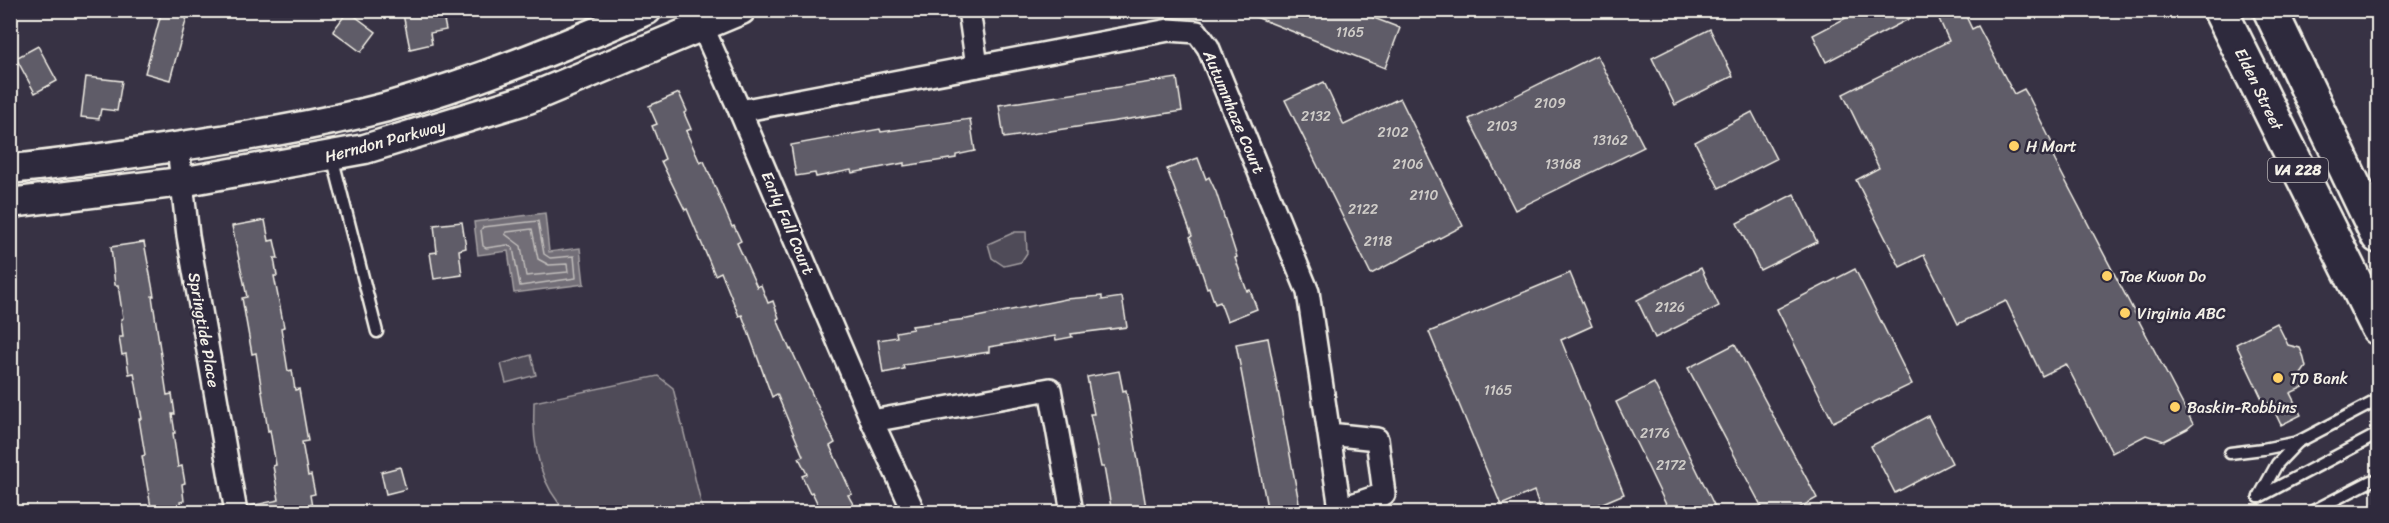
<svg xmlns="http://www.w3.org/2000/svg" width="2389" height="523" font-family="Sriracha,sans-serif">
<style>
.green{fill:#504b59;stroke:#a29ea0;stroke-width:1.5}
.water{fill:#726e77;stroke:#a6a2a4;stroke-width:1.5}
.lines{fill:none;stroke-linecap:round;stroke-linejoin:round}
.shore{stroke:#c0bdbb;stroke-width:1.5}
.building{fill:#5f5c67;stroke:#f4f1e8;stroke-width:1.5}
.lane-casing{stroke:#f4f1e8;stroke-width:15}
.street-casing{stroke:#f4f1e8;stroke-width:26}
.secondary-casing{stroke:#f4f1e8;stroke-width:33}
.primary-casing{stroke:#f4f1e8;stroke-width:38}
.lane{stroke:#2f2a3d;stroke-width:10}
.street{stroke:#2f2a3d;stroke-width:21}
.secondary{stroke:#2f2a3d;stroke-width:28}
.primary{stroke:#2f2a3d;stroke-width:33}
.poi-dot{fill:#ffd166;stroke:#2f2a3d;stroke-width:2}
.labels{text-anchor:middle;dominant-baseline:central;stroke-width:5;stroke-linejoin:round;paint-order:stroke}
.number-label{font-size:14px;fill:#cfccc8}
.shield{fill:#2f2a3d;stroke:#b9b5b5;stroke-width:1.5}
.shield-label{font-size:15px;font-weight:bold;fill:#f4f1e8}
.street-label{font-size:16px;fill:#f4f1e8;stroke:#2f2a3d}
.poi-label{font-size:16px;fill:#f4f1e8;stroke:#2f2a3d;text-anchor:start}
</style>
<rect width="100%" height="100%" fill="#373244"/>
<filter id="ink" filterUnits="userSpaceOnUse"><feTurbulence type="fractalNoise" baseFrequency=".0167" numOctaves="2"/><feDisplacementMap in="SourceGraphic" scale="12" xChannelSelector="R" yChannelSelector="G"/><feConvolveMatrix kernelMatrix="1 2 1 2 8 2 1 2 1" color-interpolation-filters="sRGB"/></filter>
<g filter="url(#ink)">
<g class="green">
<polygon points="1015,232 1026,232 1027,253 1021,262 1004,266 992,258 988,244"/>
<polygon points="531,355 536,375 506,383 501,364"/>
<path d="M658,376l15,12 30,123 -4,1h-132c-29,-28 -35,-71 -33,-110z"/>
</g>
<polygon class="water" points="545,213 549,252 580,248 584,284 514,293 508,251 478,255 474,222"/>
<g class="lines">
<g class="shore">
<polygon points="538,221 544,254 550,258 574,256 576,278 520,286 513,248 507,245 486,248 483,246 481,230 483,227"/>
<polygon points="532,229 538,259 549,265 567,264 568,272 526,276 521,246 505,234 507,232"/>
</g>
</g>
<g class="building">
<polygon points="162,10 183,10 182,16 187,17 170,80 145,73"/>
<polygon points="420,10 442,10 446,30 430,33 432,44 410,49 403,14"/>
<polygon points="1238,10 1353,10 1400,28 1385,68"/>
<polygon points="1861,10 1926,10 1826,62 1813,35"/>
<polygon points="1935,10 1963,10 1972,29 1978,26 2014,94 2024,89 2029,97 2058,155 2053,157 2193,424 2187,429 2164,441 2146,435 2112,453 2066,364 2042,376 2006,301 1958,324 1924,255 1900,267 1856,180 1879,168 1843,94 1949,41"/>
<polygon points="348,11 376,32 361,52 333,31"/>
<polygon points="1710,29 1733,76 1675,105 1652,58"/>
<polygon points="38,46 57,81 35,93 16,58"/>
<polygon points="1597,55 1644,147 1515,210 1469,119"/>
<polygon points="86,77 122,81 117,111 101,109 99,119 81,117"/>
<polygon points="1177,78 1182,111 1004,138 999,105"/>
<polygon points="1324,82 1344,125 1400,98 1463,226 1371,274 1285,100"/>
<polygon points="679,93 687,111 684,113 691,129 686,131 700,163 704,161 732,227 734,226 741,241 737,243 757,287 761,285 768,303 773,301 779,318 777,319 790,350 791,349 835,443 830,446 852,494 848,495 858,513 822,513 812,492 810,493 802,476 807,474 799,458 803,456 777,394 772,397 742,315 739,316 721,272 715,275 687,209 685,210 661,161 665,159 652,126 657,124 649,106"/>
<polygon points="1752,112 1776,159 1719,188 1695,142"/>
<polygon points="970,119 975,151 956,155 956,158 904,166 904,163 852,173 851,170 816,177 815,173 796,176 791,145 880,129 881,132"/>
<polygon points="1198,158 1206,179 1209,177 1216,192 1237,257 1235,258 1247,291 1250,290 1257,309 1227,321 1220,302 1215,304 1209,287 1207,288 1190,237 1192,236 1167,169"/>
<polygon points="1794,194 1817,242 1760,270 1737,223"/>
<polygon points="265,220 269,241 274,240 278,258 274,258 277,276 274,276 284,327 281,328 288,371 292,370 295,390 299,389 308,441 302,442 308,476 311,475 315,494 310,495 313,513 251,513 250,506 279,500 273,466 276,465 270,430 268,431 256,353 252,354 242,298 247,297 232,226"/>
<polygon points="462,222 466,248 459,250 462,275 434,279 430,253 437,252 434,225"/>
<polygon points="144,242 154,296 152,296 167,395 172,394 175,414 172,414 175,433 173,433 178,467 182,466 185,483 182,484 184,501 180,502 182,513 152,513 142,456 145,455 139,419 142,419 134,373 129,374 126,354 122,355 119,337 123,337 121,319 123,318 118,285 115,285 111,247"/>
<polygon points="1701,268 1719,306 1655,338 1637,300"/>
<polygon points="1855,269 1912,384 1833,422 1777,309"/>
<polygon points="1570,273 1592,326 1561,340 1624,494 1579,513 1542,513 1534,491 1501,505 1429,332"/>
<polygon points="1102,296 1102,300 1122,297 1127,327 1071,334 1072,337 1056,340 1055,336 989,347 989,352 903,365 904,369 883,373 878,340 897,337 896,332 913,329 912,326 967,319 1066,299"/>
<polygon points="2277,323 2288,345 2300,348 2303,355 2306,367 2301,374 2308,385 2290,393 2301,415 2281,425 2270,402 2265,405 2236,344"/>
<polygon points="1268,338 1301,513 1268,513 1236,344"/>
<polygon points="1735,344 1817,498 1790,513 1765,513 1688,368"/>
<polygon points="1119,371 1123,391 1126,390 1147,513 1112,513 1104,467 1101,467 1090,414 1094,414 1087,377"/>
<polygon points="1654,383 1718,513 1670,513 1648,467 1616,402"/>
<polygon points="1928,416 1952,463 1895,493 1871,446"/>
<polygon points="400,467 406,489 386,494 381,472"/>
</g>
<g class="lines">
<g class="lane-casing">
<g id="lane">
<polyline points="332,156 377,332"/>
<polyline points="2230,453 2263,449 2298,442 2378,400"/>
<polyline points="2259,497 2378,434"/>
<polyline points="2259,497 2277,464 2298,442"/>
<polyline points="2313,511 2371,481 2378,480"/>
</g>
</g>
<g class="street-casing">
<g id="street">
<polyline points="695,10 740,111 872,421"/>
<polyline points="969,10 977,66"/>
<polyline points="740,111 1169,30 1197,32 1208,47 1308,292 1340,509 1384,494 1377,439 1329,434"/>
<polyline points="178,147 188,236 236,512"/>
<polyline points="914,512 872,421 1050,389 1072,512"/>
</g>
</g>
<g class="secondary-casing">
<g id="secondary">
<path d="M10,169c53,-5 106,-13 158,-21 74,-11 147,-22 219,-41 89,-25 175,-60 260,-97"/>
<polyline points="10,203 181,182 365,149 528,99 741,10"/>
</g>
</g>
<g class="primary-casing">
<g id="primary">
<polyline points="2220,10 2378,328"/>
<polyline points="2270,10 2378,236"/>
</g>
</g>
<use href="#lane" class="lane"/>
<use href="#street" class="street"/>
<use href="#secondary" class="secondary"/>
<use href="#primary" class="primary"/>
</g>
</g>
<g class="poi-dot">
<circle cx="2014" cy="146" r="6"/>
<circle cx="2107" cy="276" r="6"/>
<circle cx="2125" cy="313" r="6"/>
<circle cx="2278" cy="378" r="6"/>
<circle cx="2175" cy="407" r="6"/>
</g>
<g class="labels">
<g class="number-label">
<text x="1350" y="32">1165</text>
<text x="1550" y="103">2109</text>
<text x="1316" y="116">2132</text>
<text x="1502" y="126">2103</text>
<text x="1393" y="132">2102</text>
<text x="1610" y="140">13162</text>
<text x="1408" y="164">2106</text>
<text x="1563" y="164">13168</text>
<text x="1424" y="195">2110</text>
<text x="1363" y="209">2122</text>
<text x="1378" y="241">2118</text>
<text x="1670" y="307">2126</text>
<text x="1498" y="390">1165</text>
<text x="1655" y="433">2176</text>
<text x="1671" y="465">2172</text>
</g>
<rect class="shield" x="2268" y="158" width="60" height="24" rx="4.5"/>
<g class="shield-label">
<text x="2298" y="170">VA 228</text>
</g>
<g class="street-label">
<text transform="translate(2259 89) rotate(64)">Elden Street</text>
<text transform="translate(1234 112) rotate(67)">Autumnhaze Court</text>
<text transform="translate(385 141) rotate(-15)">Herndon Parkway</text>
<text transform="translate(788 223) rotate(67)">Early Fall Court</text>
<text transform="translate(204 330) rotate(80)">Springtide Place</text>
</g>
<g class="poi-label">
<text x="2026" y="146">H Mart</text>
<text x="2119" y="276">Tae Kwon Do</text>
<text x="2137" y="313">Virginia ABC</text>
<text x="2290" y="378">TD Bank</text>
<text x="2187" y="407">Baskin-Robbins</text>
</g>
</g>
<rect width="2389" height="523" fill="none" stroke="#2f2a3d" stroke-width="36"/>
<rect x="18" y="18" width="2353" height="487" fill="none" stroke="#f4f1e8" stroke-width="2" filter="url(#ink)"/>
</svg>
